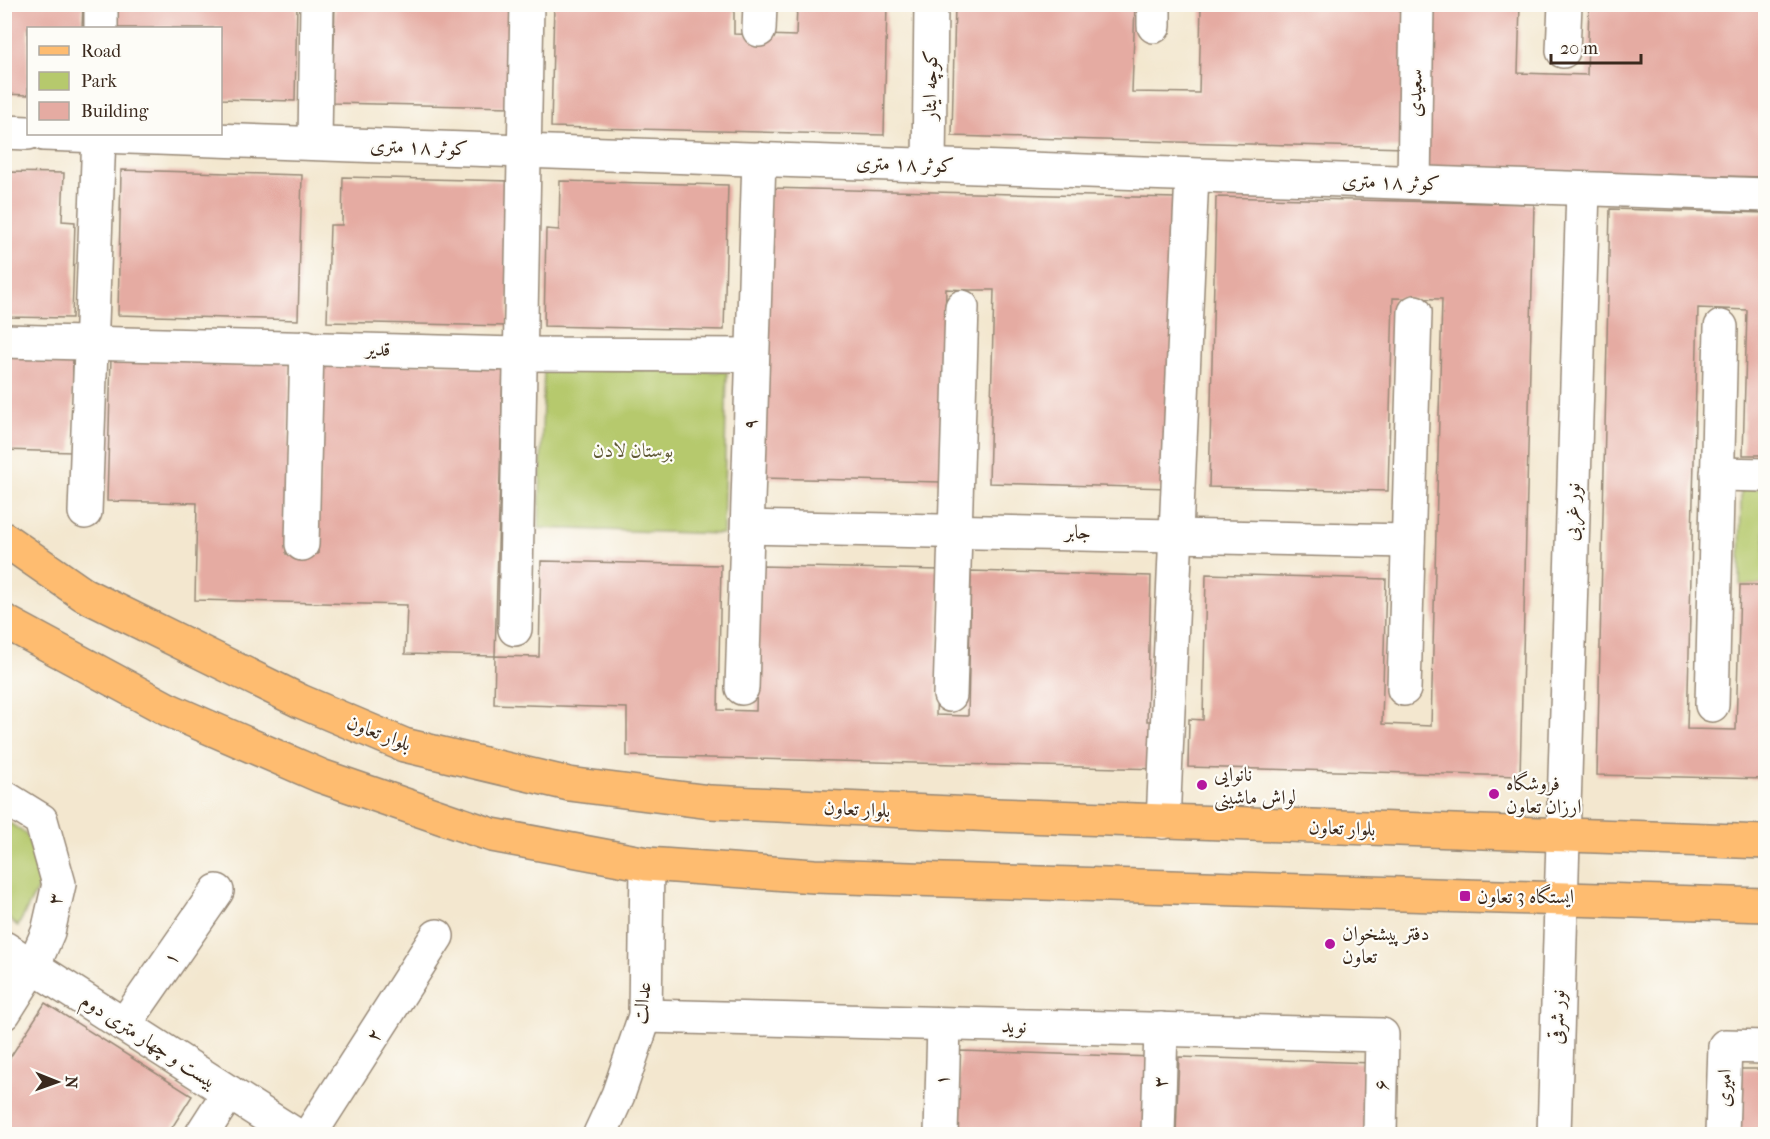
<svg xmlns="http://www.w3.org/2000/svg" width="1770" height="1139" font-family="'IM FELL French Canon',Amiri,serif">
<style>
.green{fill:#b6c96d;stroke:#787a46;stroke-width:1.5}
.building{fill:#e5aba2}
.lines{fill:none;stroke-linecap:round;stroke-linejoin:round}
.minor-casing{stroke:#978876;stroke-width:36}
.major-casing{stroke:#978876;stroke-width:36}
.minor{stroke:#fff;stroke-width:33}
.major{stroke:#febc70;stroke-width:33}
.poi-dot{fill:#b5179e;stroke:#fdfcf7;stroke-width:2}
.labels{text-anchor:middle;dominant-baseline:central;stroke-width:4.5;stroke-linejoin:round;paint-order:stroke}
.street-label{font-size:20px;fill:#3b2a1e;stroke:#fdfcf7}
.park-label{font-size:20px;fill:#605a36;stroke:#fdfcf7}
.poi-label{font-size:20px;fill:#3b2a1e;stroke:#fdfcf7;text-anchor:start}
</style>
<rect width="100%" height="100%" fill="#fdfcf7"/>
<filter id="ink" filterUnits="userSpaceOnUse"><feTurbulence type="fractalNoise" baseFrequency=".0167" numOctaves="2"/><feDisplacementMap in="SourceGraphic" scale="12" xChannelSelector="R" yChannelSelector="G"/><feConvolveMatrix kernelMatrix="1 2 1 2 8 2 1 2 1" color-interpolation-filters="sRGB"/></filter>
<filter id="wash" filterUnits="userSpaceOnUse"><feTurbulence type="fractalNoise" baseFrequency=".008" numOctaves="4" result="noise"/><feDisplacementMap in="SourceGraphic" scale="24" xChannelSelector="R" yChannelSelector="G"/><feGaussianBlur stdDeviation="1.35" result="paint"/><feColorMatrix in="noise" values="0 0 0 0 0 0 0 0 0 0 0 0 0 0 0 0 0 1.4 0 .05"/><feComposite in="paint" operator="in"/></filter>
<g filter="url(#wash)">
<rect width="100%" height="100%" fill="#f3e7cf"/>
<g class="green">
<polygon points="544,367 727,372 723,534 539,528"/>
<polygon points="1741,488 1765,489 1765,585 1740,585"/>
<polygon points="5,820 26,834 43,878 18,926 5,916"/>
</g>
<g id="blocks">
<g class="building">
<polygon points="4,4 83,4 82,28 28,28 28,95 4,94"/>
<polygon points="117,4 297,4 295,101 220,99 220,28 116,28"/>
<polygon points="335,4 515,4 512,107 332,103"/>
<polygon points="554,4 734,4 734,34 796,36 797,4 887,4 884,135 551,127"/>
<polygon points="955,4 1135,4 1132,92 1199,93 1201,4 1410,4 1406,148 952,136"/>
<polygon points="1430,4 1520,4 1518,73 1587,75 1589,4 1766,4 1766,177 1426,169"/>
<polygon points="121,170 302,175 298,320 118,315"/>
<polygon points="4,172 64,173 62,221 75,222 72,318 4,317"/>
<polygon points="343,177 511,181 508,326 327,322 330,225 342,225"/>
<polygon points="560,181 728,185 724,330 544,326 546,229 559,230"/>
<polygon points="769,188 1176,198 1169,488 989,483 994,290 970,290 946,289 941,482 761,478"/>
<polygon points="1216,197 1534,204 1520,776 1188,767 1189,719 1203,720 1206,574 1386,579 1382,724 1431,726 1442,299 1393,298 1388,491 1209,487"/>
<polygon points="1610,209 1766,213 1766,455 1743,455 1747,310 1698,308 1687,729 1736,730 1740,585 1766,585 1766,779 1597,775"/>
<polygon points="4,354 73,356 72,452 4,450"/>
<polygon points="111,356 290,361 286,554 318,554 322,361 503,366 495,656 405,654 407,605 195,600 197,503 107,501"/>
<polygon points="541,561 721,565 718,710 756,711 760,566 940,570 936,715 968,716 971,571 1151,576 1147,721 1162,721 1161,769 627,756 627,708 494,704 495,656 539,657"/>
<polygon points="45,1003 192,1096 168,1134 4,1134 4,1067"/>
<polygon points="960,1051 1154,1057 1152,1134 957,1134"/>
<polygon points="1179,1057 1374,1063 1371,1134 1176,1134"/>
<polygon points="1739,1069 1766,1069 1766,1134 1737,1134"/>
</g>
</g>
</g>
<g filter="url(#ink)">
<use href="#blocks" fill-opacity="0" stroke="#978876" stroke-width="1.5"/>
<g class="lines">
<g class="minor-casing">
<g id="minor">
<polyline points="1154,26 1154,4"/>
<polyline points="101,28 101,4"/>
<polyline points="759,30 760,4"/>
<polyline points="1563,51 1565,4"/>
<polyline points="4,132 28,133"/>
<polyline points="44,134 1766,195"/>
<polyline points="315,143 317,4"/>
<polyline points="929,165 931,4"/>
<polyline points="1414,182 1417,4"/>
<polyline points="4,341 521,354 752,355"/>
<polyline points="1717,474 1766,475"/>
<polyline points="85,512 99,134"/>
<polyline points="748,527 1408,541"/>
<polyline points="302,544 307,347"/>
<polyline points="515,629 527,4"/>
<polyline points="742,688 759,159"/>
<polyline points="1404,689 1415,312"/>
<polyline points="950,695 962,307"/>
<polyline points="1712,705 1721,327"/>
<polyline points="4,797 41,820 59,884 48,932 33,967 4,1013"/>
<polyline points="1163,822 1192,175"/>
<polyline points="4,948 294,1134"/>
<polyline points="645,1016 1382,1035 1380,1134"/>
<polyline points="124,1025 217,891"/>
<polyline points="202,1134 229,1092"/>
<polyline points="310,1134 437,936"/>
<polyline points="600,1134 618,1095 645,1016 647,864"/>
<polyline points="941,1134 944,1025"/>
<polyline points="1158,1134 1161,1029"/>
<polyline points="1554,1134 1583,189"/>
<polyline points="1722,1134 1725,1046 1766,1047"/>
</g>
</g>
<g class="major-casing">
<g id="major">
<polyline points="4,539 83,594 300,701 404,745 569,784 710,802 996,815 1766,842"/>
<polyline points="4,621 169,710 321,776 492,835 647,864 814,876 1766,905"/>
</g>
</g>
<use href="#minor" class="minor"/>
<use href="#major" class="major"/>
</g>
</g>
<g class="poi-dot">
<circle cx="1202" cy="785" r="6"/>
<circle cx="1494" cy="794" r="6"/>
<rect x="1459" y="890" width="12" height="12" rx="3"/>
<circle cx="1330" cy="944" r="6"/>
</g>
<g class="labels">
<g class="street-label">
<text transform="translate(930 85) rotate(-89)">کوچه ایثار</text>
<text transform="translate(1415 93) rotate(-89)">سعیدی</text>
<text transform="translate(419 147) rotate(2)">کوثر ۱۸ متری</text>
<text transform="translate(905 164) rotate(2)">کوثر ۱۸ متری</text>
<text transform="translate(1391 182) rotate(2)">کوثر ۱۸ متری</text>
<text transform="translate(378 349) rotate(2)">قدیر</text>
<text transform="translate(750 424) rotate(-89)">۹</text>
<text transform="translate(1572 512) rotate(-88)">نور غربی</text>
<text transform="translate(1078 532) rotate(1)">جابر</text>
<text transform="translate(379 733) rotate(21)">بلوار تعاون</text>
<text transform="translate(857 809) rotate(3)">بلوار تعاون</text>
<text transform="translate(1342 828) rotate(2)">بلوار تعاون</text>
<text transform="translate(55 899) rotate(-78)">۳</text>
<text transform="translate(171 958) rotate(-55)">۱</text>
<text transform="translate(642 1003) rotate(-84)">عدالت</text>
<text transform="translate(1557 1017) rotate(-88)">نور شرقی</text>
<text transform="translate(1014 1026) rotate(1)">نوید</text>
<text transform="translate(374 1035) rotate(-57)">۲</text>
<text transform="translate(149 1041) rotate(33)">بیست و چهار متری دوم</text>
<text transform="translate(942 1080) rotate(-88)">۱</text>
<text transform="translate(1160 1082) rotate(-89)">۳</text>
<text transform="translate(1381 1085) rotate(-89)">۶</text>
<text transform="translate(1724 1088) rotate(-88)">امیری</text>
</g>
<g class="park-label">
<text x="633" y="450">بوستان لادن</text>
</g>
<g class="poi-label">
<text x="1214" y="774">نانوایی<tspan x="1214" dy="23">لواش ماشینی</tspan></text>
<text x="1506" y="783">فروشگاه<tspan x="1506" dy="23">ارزان تعاون</tspan></text>
<text x="1477" y="896">ایستگاه 3 تعاون</text>
<text x="1342" y="933">دفتر پیشخوان<tspan x="1342" dy="23">تعاون</tspan></text>
</g>
</g>
<rect width="1770" height="1139" fill="none" stroke="#fdfcf7" stroke-width="24"/>
<rect x="27" y="27" width="195" height="108" fill="#fdfcf7" stroke="#afa8a0" stroke-width="1.5"/>
<rect x="39" y="46" width="30" height="9" fill="#febc70" stroke="#afa8a0" stroke-width="1.5"/>
<text x="81" y="57" font-size="18" fill="#3b2a1e">Road</text>
<rect x="39" y="72" width="30" height="18" fill="#b6c96d" stroke="#afa8a0" stroke-width="1.5"/>
<text x="81" y="87" font-size="18" fill="#3b2a1e">Park</text>
<rect x="39" y="102" width="30" height="18" fill="#e5aba2" stroke="#afa8a0" stroke-width="1.5"/>
<text x="81" y="117" font-size="18" fill="#3b2a1e">Building</text>
<g transform="translate(57 1082) rotate(91)" stroke="#fdfcf7" stroke-width="4.5" paint-order="stroke">
<path d="M0-4.5L10 22L0 15L-10 22Z" fill="#3b2a1e"/>
<text y="-9" font-size="16" font-weight="bold" text-anchor="middle" fill="#3b2a1e">N</text>
</g>
<path d="M1551 54v9h90v-9" fill="none" stroke="#3b2a1e" stroke-width="3"/>
<text x="1560" y="54" font-size="18" fill="#3b2a1e" stroke="#fdfcf7" stroke-width="4.5" paint-order="stroke">20 m</text>
</svg>
